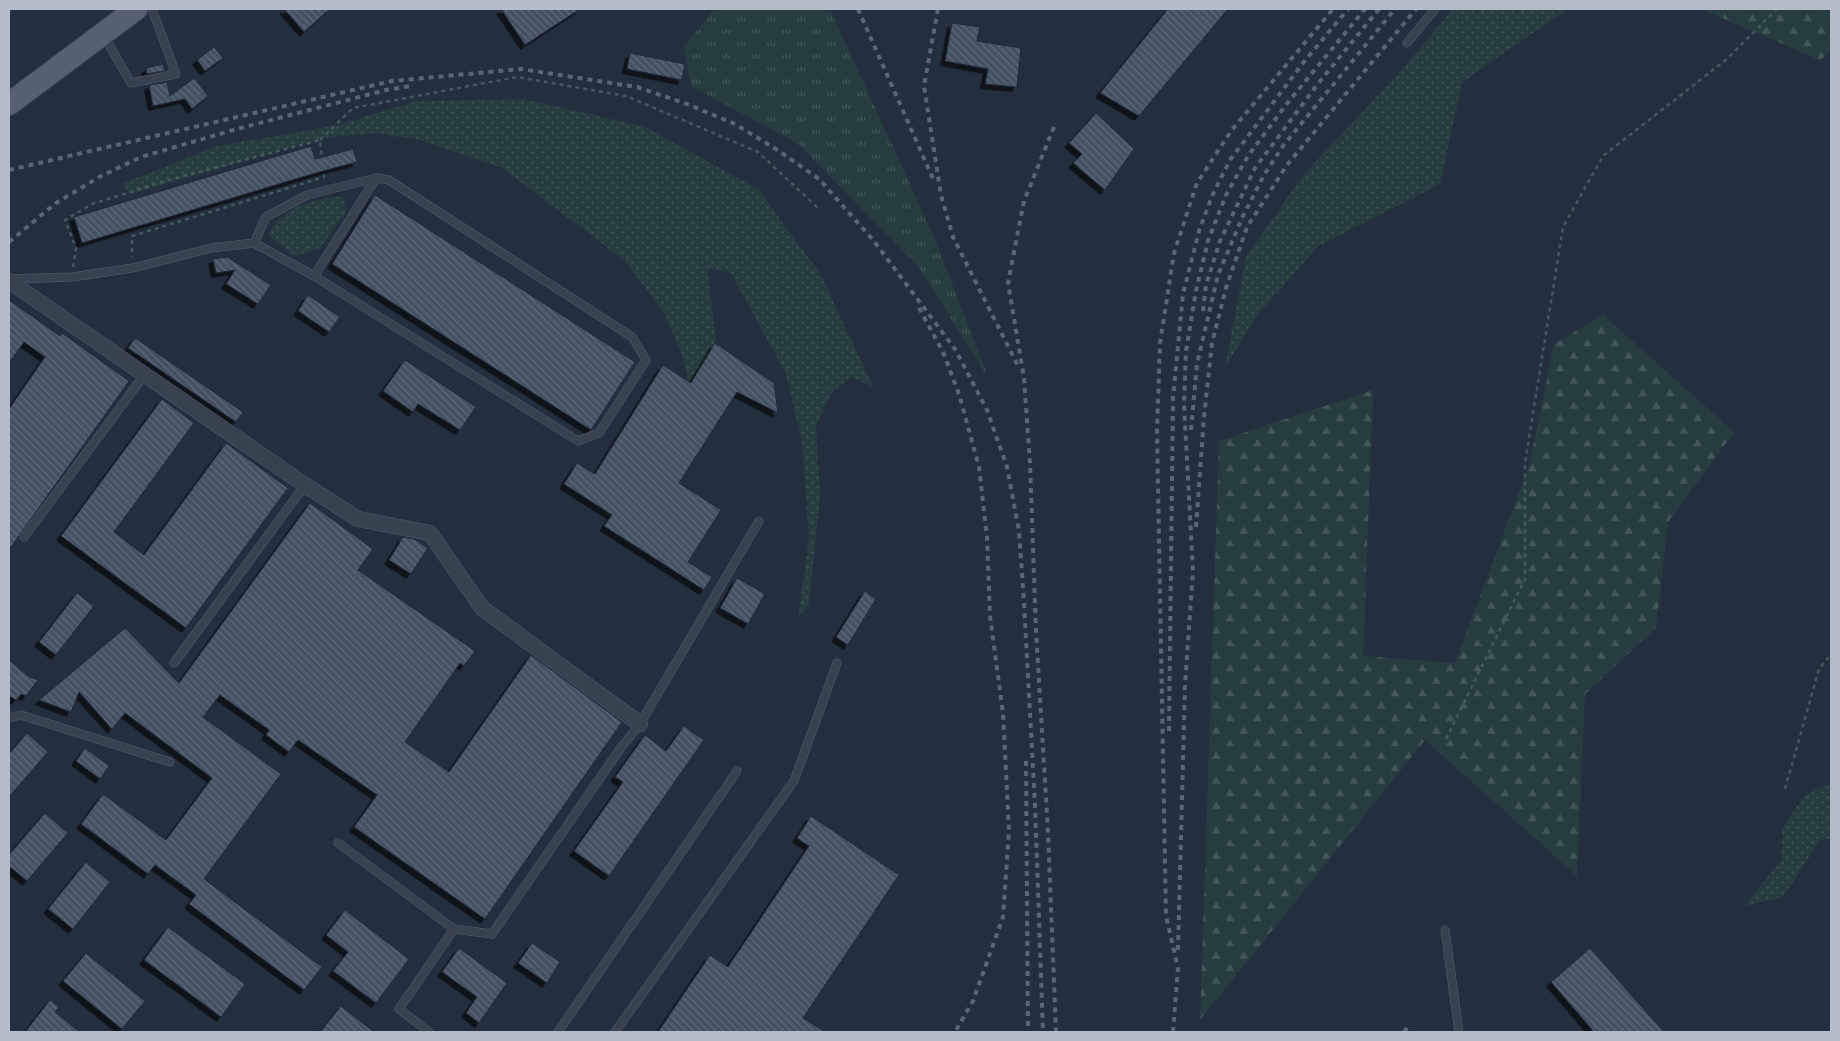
<svg xmlns="http://www.w3.org/2000/svg" width="1840" height="1041" font-family="'DejaVu Sans',sans-serif">
<style>
.grass{fill:url(#grass-dots)}
.forest{fill:url(#forest-firs)}
.park{fill:url(#park-tufts)}
.building{fill:url(#building-back-hatch);stroke:#1f2835;filter:url(#shadow)}
.lines{fill:none;stroke-linecap:round;stroke-linejoin:round}
.service-casing{stroke:#565f6c;stroke-width:9}
.minor-casing{stroke:#565f6c;stroke-width:16}
.primary-casing{stroke:#414a57;stroke-width:24}
.path{stroke:#44595c;stroke-width:2.5;stroke-dasharray:4 4;stroke-linecap:butt}
.service{stroke:#38414e;stroke-width:8}
.minor{stroke:#38414e;stroke-width:15}
.primary{stroke:#56606e;stroke-width:22}
.rail{stroke:#5a6575;stroke-width:4;stroke-dasharray:5 5;stroke-linecap:butt}
</style>
<defs>
<pattern id="grass-dots" width="8" height="8" patternUnits="userSpaceOnUse" patternTransform="scale(1.25)"><rect width="8" height="8" fill="#263c3f"/><path d="M2 2h.1M6 6h.1" fill="none" stroke="#435659" stroke-width="1.8" stroke-linecap="round"/></pattern>
<pattern id="forest-firs" width="22" height="20" patternUnits="userSpaceOnUse" patternTransform="scale(1.25)"><rect width="22" height="20" fill="#263c3f"/><path d="M5 1l3.5 6h-7zM16 11l3.5 6h-7z" fill="#435659"/></pattern>
<pattern id="park-tufts" width="24" height="20" patternUnits="userSpaceOnUse" patternTransform="scale(1.25)"><rect width="24" height="20" fill="#263c3f"/><path d="M3 7l-1-3M5 7V3M7 7l1-3M15 17l-1-3M17 17v-4M19 17l1-3" fill="none" stroke="#435659"/></pattern>
<pattern id="building-back-hatch" width="6" height="6" patternUnits="userSpaceOnUse" patternTransform="scale(1.25)"><rect width="6" height="6" fill="#455162"/><path d="M-1 5l2 2M0 0l6 6M5-1l2 2" fill="none" stroke="#5d6877"/></pattern>
<filter id="shadow"><feDropShadow dx="-4.5" dy="4.5" stdDeviation="0" flood-color="#0009"/></filter>
</defs>
<rect width="100%" height="100%" fill="#242f3e"/>
<g class="grass">
<polygon points="1453,9 1568,9 1462,82 1440,184 1318,246 1256,317 1225,367 1246,257 1304,174 1393,80"/>
<polygon points="524,99 645,127 758,189 821,275 873,387 851,377 832,392 816,425 820,496 809,604 798,618 809,538 802,442 786,374 731,273 707,268 717,350 690,388 682,354 664,313 624,260 502,168 410,137 405,138 378,133 321,138 131,194 122,184 217,146 339,125 415,101"/>
<path d="M343,196l3,16 -26,36 -25,8 -27,-20c12,-30 47,-36 75,-40z"/>
<polygon points="1831,782 1831,839 1820,840 1783,897 1744,906 1782,860 1782,829 1804,796"/>
</g>
<g class="forest">
<polygon points="1705,9 1831,9 1831,52 1820,60 1706,11"/>
<polygon points="1603,315 1734,432 1668,522 1656,628 1585,694 1577,876 1425,740 1200,1020 1219,441 1373,390 1363,656 1455,663 1530,463 1554,344"/>
</g>
<polygon class="park" points="714,9 830,9 934,237 989,379 918,266 797,143 691,86 684,46"/>
<g class="building">
<polygon points="284,9 330,9 304,32"/>
<polygon points="501,9 580,9 525,45"/>
<polygon points="1168,9 1228,9 1139,116 1100,93"/>
<polygon points="952,23 980,27 977,41 1021,48 1017,87 985,84 988,69 945,61"/>
<polygon points="214,47 223,58 205,71 197,60"/>
<polygon points="630,53 685,64 682,80 627,69"/>
<polygon points="163,64 165,71 147,74 146,68"/>
<polygon points="194,78 208,96 192,109 185,99 153,106 149,85 167,82 170,96"/>
<polygon points="1096,113 1134,149 1105,190 1073,163 1082,154 1069,143"/>
<polygon points="311,146 315,159 353,149 357,162 319,172 82,243 74,217"/>
<polygon points="375,195 635,362 591,430 332,264"/>
<polygon points="227,257 271,285 258,304 226,284 235,270 216,273 213,259"/>
<polygon points="308,295 340,317 329,332 298,311"/>
<polygon points="9,300 60,336 62,333 129,381 9,550 9,409 45,357 24,342 9,363"/>
<polygon points="135,338 243,412 236,422 128,348"/>
<polygon points="715,343 774,383 778,413 737,392 679,483 721,510 688,562 712,577 704,590 604,526 612,515 564,484 577,463 595,474 663,365 691,383"/>
<polygon points="405,360 476,407 460,430 418,404 413,412 383,391"/>
<polygon points="162,399 194,423 114,532 144,555 226,443 288,488 186,628 61,536"/>
<polygon points="310,503 373,549 358,570 475,651 464,666 460,663 405,742 449,772 531,655 622,722 485,919 354,827 377,795 298,740 289,752 266,735 269,730 220,695 203,717 281,774 204,879 322,967 304,990 189,904 196,895 155,865 148,874 81,824 103,794 166,840 212,778 125,713 112,729 79,692 71,712 39,700 125,628 179,683"/>
<polygon points="403,537 414,539 428,548 411,574 389,560"/>
<polygon points="737,578 765,594 748,624 720,608"/>
<polygon points="865,591 876,599 848,645 836,637"/>
<polygon points="77,593 94,606 56,655 39,642"/>
<polygon points="9,660 28,676 38,680 26,696 21,694 16,700 9,696"/>
<polygon points="684,726 704,740 609,876 574,851 623,782 615,777 645,735 666,751"/>
<polygon points="27,733 48,752 9,797 9,754"/>
<polygon points="85,748 109,766 100,779 76,761"/>
<polygon points="45,813 68,833 27,881 9,866 9,855"/>
<polygon points="811,816 899,875 803,1018 825,1032 658,1032 710,955 728,967 809,846 797,838"/>
<polygon points="86,862 110,882 73,929 48,909"/>
<polygon points="345,910 409,959 376,1003 333,971 348,952 326,935"/>
<polygon points="168,927 245,984 221,1017 144,960"/>
<polygon points="532,943 560,962 547,983 518,963"/>
<polygon points="459,948 507,983 479,1023 466,1013 477,997 442,972"/>
<polygon points="1590,948 1664,1032 1594,1032 1551,982"/>
<polygon points="86,953 145,1001 122,1029 63,981"/>
<polygon points="50,1000 59,1007 55,1012 80,1032 25,1032"/>
<polygon points="341,1006 374,1032 320,1032"/>
</g>
<g class="lines">
<g class="service-casing">
<g id="service">
<polyline points="104,36 131,83 176,74 152,9"/>
<polyline points="1407,43 1435,9"/>
<polyline points="314,276 376,178"/>
<polyline points="9,279 72,277 133,268 211,248 254,243 314,276 578,441 599,433 646,360 632,337 389,180 376,178 307,195 266,217 254,243"/>
<polyline points="24,537 145,374"/>
<polyline points="174,663 305,485"/>
<polyline points="9,718 21,715 170,762"/>
<polyline points="338,843 454,929"/>
<polyline points="1445,930 1459,1032"/>
<polyline points="429,1032 399,1009 454,929 492,934 620,749 640,724 759,521"/>
<polyline points="558,1032 737,771"/>
<polyline points="615,1032 794,781 837,663"/>
</g>
</g>
<g class="minor-casing">
<polyline id="minor" points="9,281 305,485 358,519 430,533 482,608 640,724"/>
</g>
<g class="primary-casing">
<polyline id="primary" points="9,104 136,9"/>
</g>
<g class="path">
<polyline points="320,140 353,108 517,77 626,96 758,152 818,208"/>
<polyline points="73,267 76,248 65,220 92,204 172,179 320,140 324,177 132,236 132,257"/>
<polyline points="1446,739 1525,579 1525,463 1563,227 1603,156 1727,59 1777,9"/>
<polyline points="1785,789 1819,669 1831,654"/>
</g>
<use href="#service" class="service"/>
<use href="#minor" class="minor"/>
<use href="#primary" class="primary"/>
<g class="rail">
<polyline points="858,9 934,181"/>
<polyline points="938,9 924,86 941,195 953,237 1018,366"/>
<polyline points="1054,127 1024,201 1008,283 1024,378 1030,463 1036,631 1048,832 1056,1032"/>
<polyline points="9,170 392,81 521,69 637,87 687,104 735,124 779,151 819,179 873,240 955,349 987,410 1007,467 1019,531 1024,603 1035,805 1043,1032"/>
<polyline points="9,242 56,203 101,176 141,157 237,129 386,90 411,86"/>
<polyline points="919,308 943,352 959,394 979,467 987,537 990,616 1003,714 1009,830 1003,917 973,1001 955,1032"/>
<polyline points="1203,311 1206,285 1220,241 1255,168 1317,85 1379,9"/>
<polyline points="1191,430 1197,364 1218,275 1242,218 1264,175 1283,146 1395,9"/>
<polyline points="1196,527 1204,417 1212,343 1226,288 1247,227 1287,165 1416,9"/>
<polyline points="1169,731 1173,398 1183,294 1199,231 1212,196 1230,160 1303,63 1348,9"/>
<polyline points="1026,761 1028,1032"/>
<polyline points="1178,950 1185,685 1193,571 1184,405 1186,351 1196,291 1208,241 1226,195 1248,156 1289,101 1365,9"/>
<polyline points="1173,1032 1178,968 1166,916 1157,431 1160,343 1174,253 1197,183 1231,131 1333,9"/>
<polyline points="1404,1032 1408,1027"/>
</g>
</g>
<rect width="1840" height="1041" fill="none" stroke="#b4bcc9" stroke-width="20"/>
</svg>
